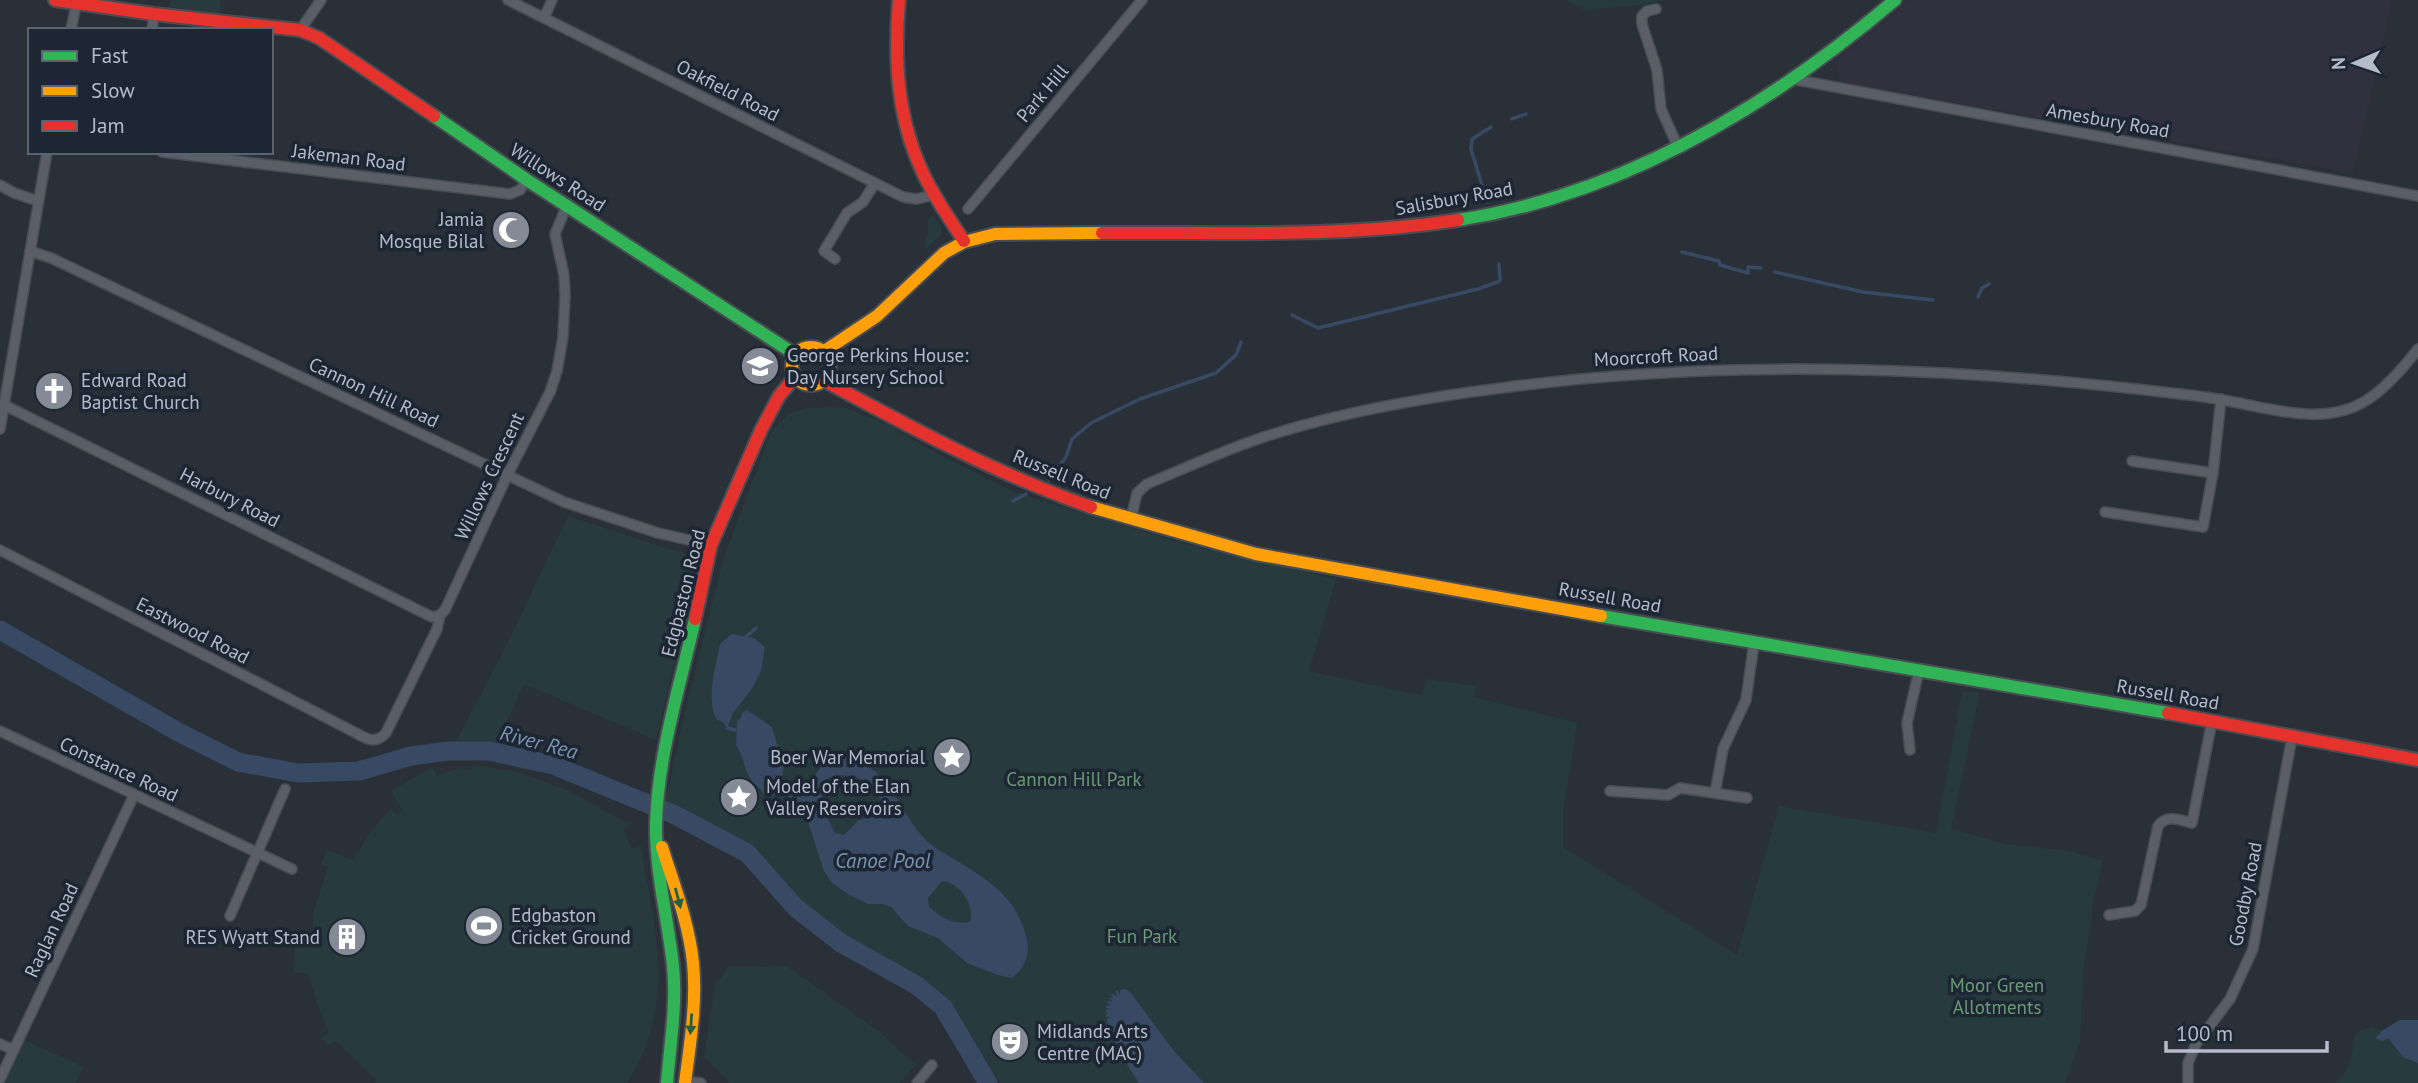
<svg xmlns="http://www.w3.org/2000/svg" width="2418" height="1083" font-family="'PT Sans',sans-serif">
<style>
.medical{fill:#31303e}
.green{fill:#273a3e}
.water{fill:#384963;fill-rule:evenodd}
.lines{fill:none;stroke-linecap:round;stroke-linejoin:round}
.stream{stroke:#384963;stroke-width:3.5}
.river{stroke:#384963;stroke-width:19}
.street-casing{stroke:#484c53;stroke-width:12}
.fast-casing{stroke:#484c53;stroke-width:16}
.slow-casing{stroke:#484c53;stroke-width:16}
.jam-casing{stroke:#484c53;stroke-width:16}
.street{stroke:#5a5e66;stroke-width:9}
.fast{stroke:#30b455;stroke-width:12}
.slow{stroke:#ff9f0a;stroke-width:12}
.jam{stroke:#e5322d;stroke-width:12}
.oneway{fill:#255f41}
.labels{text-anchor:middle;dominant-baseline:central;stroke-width:7;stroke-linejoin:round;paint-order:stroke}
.street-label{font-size:19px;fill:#b4bcc9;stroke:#1d2633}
.poi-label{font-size:19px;fill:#b4bcc9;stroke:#1d2633;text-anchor:start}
.park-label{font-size:19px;fill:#6b9a76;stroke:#1d2633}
.water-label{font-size:21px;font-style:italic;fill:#7c92b1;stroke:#1d2633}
</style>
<rect width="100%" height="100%" fill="#2a3038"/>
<polygon class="medical" points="1910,0 2392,0 2353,173 1848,84 1839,77 1836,61"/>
<g class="green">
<polygon points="171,0 221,0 220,14 170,7"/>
<polygon points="1567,0 1668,0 1641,5 1584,10"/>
<polygon points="933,215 941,226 941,234 927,249 924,246 928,231 928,220"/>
<polygon points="844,407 891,426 927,448 1014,492 1181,543 1336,579 1309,671 1423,696 1426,679 1476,686 1474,697 1577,723 1563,813 1563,847 1737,955 1779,806 1936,833 1962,692 1980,692 1951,829 2005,844 2069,851 2103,861 2094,899 2083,974 2080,1041 2065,1083 1000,1083 971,1035 937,995 893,970 801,906 748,848 665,804 685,711 724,557 771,432 790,413 808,408"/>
<polygon points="568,516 691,556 695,562 695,573 656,740 524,684 497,742 456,742 511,636"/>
<path d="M472,765l43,6 52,19 62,34 -5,7 8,18 9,-3c14,84 36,160 -14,237h-252l2,-3 -42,-39 -8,5 -6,-8 8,-5 -13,-33 -7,-26 -15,-2 1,-32 17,1 2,-30 14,-44 -7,-3 6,-14 26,10 16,-26 21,-25 8,6 4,-5 -11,-19 41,-24 5,9 20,-8 14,2z"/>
<polygon points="787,966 881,1033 915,1064 900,1083 730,1083 704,1057 715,985 729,967"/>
<path d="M2371,1027l12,3 -7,8 12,-1 16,21 14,5v20h-84c19,-11 17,-32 22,-50z"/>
<polygon points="24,1040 84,1067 76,1083 4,1083"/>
</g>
<g class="water">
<path d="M732,634l22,4 11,9 -4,24 -8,16 -20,26 -6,15 -4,-6 -6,-2c-12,-21 -1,-53 3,-76z"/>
<path d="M747,710l25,17 12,40 -7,29 -14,-2c-3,-7 -6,-7 -11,-13 -8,-10 -8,-25 -16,-36l1,-24 4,-3 1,-5z"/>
<path d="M840,758c49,2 56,51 85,81 5,6 14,11 21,15 36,23 68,37 80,82 5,16 0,31 -14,42l-14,-3 -31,-12 -29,-25 -30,-12 -17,-19 -9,-3h-14l-19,-9 -18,-13 -7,-11 -19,-58 -10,-13c14,-12 20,-27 32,-40zM835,775c24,0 45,8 47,34l-9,8 -14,3 -15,15 -9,-2c-10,-19 -17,-32 -10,-53zM942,881c18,2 33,23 28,41 -18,3 -27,-4 -41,-15l-1,-9z"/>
<path d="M1126,989l5,4 42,57 31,33h-65c-12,-20 -31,-45 -32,-65l4,-1h-5v-3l3,-1h-3v-3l5,-1 -5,-1v-2l5,-1 -4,-2 1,-2h5l-4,-2 1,-2 4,2 -3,-4 1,-1 5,2 -2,-5 2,-1 3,5v-5z"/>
<polygon points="2400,1020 2418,1020 2418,1063 2404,1058 2388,1038 2382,1041 2375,1038 2383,1030"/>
</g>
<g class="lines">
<g class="stream">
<polyline points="1512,119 1526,114"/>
<polyline points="1487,202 1471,149 1472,139 1491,127"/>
<polyline points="1682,252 1719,261 1720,265 1748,273 1748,267 1761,268"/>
<polyline points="1775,272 1863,292 1933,300"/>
<polyline points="1978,297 1982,288 1989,284"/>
<polyline points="1292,315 1318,328 1478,289 1500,281 1499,264"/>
<polyline points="1049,480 1066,457 1072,439 1091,423 1140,399 1216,373 1236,355 1241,342"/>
<polyline points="1013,501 1026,494"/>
<polyline points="747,636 756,628"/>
<polyline points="727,728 735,730"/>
<polyline points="779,787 795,800"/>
</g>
<polyline class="river" points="0,630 180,733 238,762 298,773 359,771 411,756 448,751 489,751 553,765 675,815 747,853 796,908 841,943 916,985 943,1007 988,1083"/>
<g class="street-casing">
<g id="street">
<polyline points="508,0 903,197 916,199 934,195"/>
<polyline points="1656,9 1647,11 1642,16 1642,24 1657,70 1661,109 1678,147"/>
<polyline points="544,18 552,0"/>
<polyline points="71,30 77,0"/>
<polyline points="152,30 154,14"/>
<polyline points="300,30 321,0"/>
<polyline points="1792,79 2418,196"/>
<polyline points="162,152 510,194 520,190 527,180"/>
<polyline points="0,185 14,193 38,201"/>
<polyline points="968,209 1142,0"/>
<polyline points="30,251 51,258 564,502 658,533 711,545"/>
<polyline points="835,259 824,251 847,213 863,202 875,183"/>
<polyline points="4,405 432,617 440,615"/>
<polyline points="0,429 47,152"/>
<polyline points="2132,461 2213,473"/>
<polyline points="2105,512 2203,527 2213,473 2221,399"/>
<path d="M1131,519l6,-26 10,-9c39,-16 77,-34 117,-47 79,-26 163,-40 245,-50 223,-29 448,-20 671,7 20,2 39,5 59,9 41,8 89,22 128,-3 19,-12 37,-33 51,-51"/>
<path d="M0,550l356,183c12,7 20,11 30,0l51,-104 3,-14 5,-5 62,-134 43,-84 7,-21 6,-34 2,-42 -1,-20 -9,-41 12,-29"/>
<polyline points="0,731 292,869"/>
<polyline points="1910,750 1907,723 1919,670"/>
<polyline points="1610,791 1668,795 1680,788 1747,798"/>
<polyline points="1715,793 1723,749 1746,700 1754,643"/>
<path d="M2109,915l26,-4 6,-6 17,-79c9,-12 21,-6 34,-3l20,-102"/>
<polyline points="230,916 285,789"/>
<polyline points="0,1044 14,1050"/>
<polyline points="0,1079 134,795"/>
<polyline points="685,1081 701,1083"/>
<polyline points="917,1083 932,1065"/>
<polyline points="2188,1083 2188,1063 2196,1044 2230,999 2253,949 2292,737"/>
</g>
</g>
<g class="fast-casing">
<g id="fast">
<polyline points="434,116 527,180 796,355"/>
<path d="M1458,220c165,-25 312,-114 437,-220"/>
<polyline points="1601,616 2168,713"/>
<path d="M667,1083c3,-38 10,-79 6,-117 -5,-48 -18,-95 -17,-143 2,-69 24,-137 39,-204"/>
</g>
</g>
<g class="slow-casing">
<g id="slow">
<circle cx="811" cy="366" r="19"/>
<polyline points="823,352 877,316 944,253 964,242 995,234 1102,233"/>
<polyline points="1091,507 1256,554 1601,616"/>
<path d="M662,847c12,38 27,76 31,116 4,40 -3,81 -8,120"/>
</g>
</g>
<g class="jam-casing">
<g id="jam">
<polyline points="55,0 154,14 300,30 319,38 434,116"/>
<path d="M899,0c-5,59 -2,117 23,171 11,25 27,47 42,70"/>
<path d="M1102,233c119,-1 239,5 356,-13"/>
<path d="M823,380c87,47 175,95 268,127"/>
<polyline points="695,619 711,545 761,430 779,396 795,377"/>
<polyline points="2168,713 2418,760"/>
</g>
</g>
<use href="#street" class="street"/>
<use href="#fast" class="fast"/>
<use href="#slow" class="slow"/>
<use href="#jam" class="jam"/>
</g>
<defs><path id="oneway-solid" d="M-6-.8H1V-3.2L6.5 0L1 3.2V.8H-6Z" transform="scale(1.75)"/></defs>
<g class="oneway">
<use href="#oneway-solid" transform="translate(678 898) rotate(75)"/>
<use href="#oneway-solid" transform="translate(691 1024) rotate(94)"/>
</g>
<defs>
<g id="mosque-disc" transform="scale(2.0125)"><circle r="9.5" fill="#848b96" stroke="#1d2633"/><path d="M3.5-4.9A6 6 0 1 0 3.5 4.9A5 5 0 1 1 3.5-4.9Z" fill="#fff"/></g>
<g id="school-disc" transform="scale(2.0125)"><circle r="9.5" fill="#848b96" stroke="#1d2633"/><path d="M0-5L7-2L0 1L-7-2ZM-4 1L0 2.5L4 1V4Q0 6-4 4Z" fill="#fff"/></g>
<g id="church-disc" transform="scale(2.0125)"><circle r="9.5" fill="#848b96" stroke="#1d2633"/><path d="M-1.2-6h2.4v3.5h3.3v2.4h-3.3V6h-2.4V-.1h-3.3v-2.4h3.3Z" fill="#fff"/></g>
<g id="sight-disc" transform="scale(2.0125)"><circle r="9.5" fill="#848b96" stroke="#1d2633"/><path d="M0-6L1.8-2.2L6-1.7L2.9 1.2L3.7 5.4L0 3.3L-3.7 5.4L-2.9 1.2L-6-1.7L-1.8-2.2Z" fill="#fff"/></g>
<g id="stadium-disc" transform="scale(2.0125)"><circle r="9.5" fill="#848b96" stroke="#1d2633"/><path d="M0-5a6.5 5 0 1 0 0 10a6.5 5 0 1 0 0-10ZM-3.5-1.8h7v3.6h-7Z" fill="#fff"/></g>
<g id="building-disc" transform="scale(2.0125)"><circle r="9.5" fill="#848b96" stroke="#1d2633"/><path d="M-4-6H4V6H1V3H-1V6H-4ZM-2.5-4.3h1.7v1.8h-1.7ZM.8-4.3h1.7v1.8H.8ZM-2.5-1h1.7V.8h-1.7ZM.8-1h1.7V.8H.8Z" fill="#fff"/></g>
<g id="theatre-disc" transform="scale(2.0125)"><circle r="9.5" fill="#848b96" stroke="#1d2633"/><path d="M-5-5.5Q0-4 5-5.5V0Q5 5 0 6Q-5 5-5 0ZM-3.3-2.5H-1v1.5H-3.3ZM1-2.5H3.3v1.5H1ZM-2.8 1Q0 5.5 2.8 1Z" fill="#fff"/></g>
</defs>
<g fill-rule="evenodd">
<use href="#mosque-disc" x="511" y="230"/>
<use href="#school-disc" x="760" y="366"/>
<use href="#church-disc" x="54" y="391"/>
<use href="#sight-disc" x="952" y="757"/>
<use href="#sight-disc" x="739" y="797"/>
<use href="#stadium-disc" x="484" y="926"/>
<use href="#building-disc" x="347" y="937"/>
<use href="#theatre-disc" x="1010" y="1042"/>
</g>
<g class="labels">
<g class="street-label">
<text transform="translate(728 90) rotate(27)">Oakfield Road</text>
<text transform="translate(1042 93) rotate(-50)">Park Hill</text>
<text transform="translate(2108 120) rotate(10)">Amesbury Road</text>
<text transform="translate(349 157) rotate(7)">Jakeman Road</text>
<text transform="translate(558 177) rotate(33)">Willows Road</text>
<text transform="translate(1454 198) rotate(-10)">Salisbury Road</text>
<text transform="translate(1656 356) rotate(-3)">Moorcroft Road</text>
<text transform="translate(374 392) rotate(25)">Cannon Hill Road</text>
<text transform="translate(1062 474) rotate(22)">Russell Road</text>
<text transform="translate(489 476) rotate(-65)">Willows Crescent</text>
<text transform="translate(230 497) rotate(27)">Harbury Road</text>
<text transform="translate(683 593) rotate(-76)">Edgbaston Road</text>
<text transform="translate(1610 597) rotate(10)">Russell Road</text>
<text transform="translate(193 630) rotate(27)">Eastwood Road</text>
<text transform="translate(2168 694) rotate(10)">Russell Road</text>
<text transform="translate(119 769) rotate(25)">Constance Road</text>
<text transform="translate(2245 894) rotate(-79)">Goodby Road</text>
<text transform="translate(51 930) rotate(-65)">Raglan Road</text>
</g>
<g class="poi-label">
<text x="484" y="219" text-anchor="end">Jamia<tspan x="484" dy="22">Mosque Bilal</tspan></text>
<text x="787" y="355">George Perkins House:<tspan x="787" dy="22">Day Nursery School</tspan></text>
<text x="81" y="380">Edward Road<tspan x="81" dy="22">Baptist Church</tspan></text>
<text x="925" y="757" text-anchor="end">Boer War Memorial</text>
<text x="766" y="786">Model of the Elan<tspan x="766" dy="22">Valley Reservoirs</tspan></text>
<text x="511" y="915">Edgbaston<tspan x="511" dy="22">Cricket Ground</tspan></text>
<text x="320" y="937" text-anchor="end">RES Wyatt Stand</text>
<text x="1037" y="1031">Midlands Arts<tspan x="1037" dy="22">Centre (MAC)</tspan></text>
</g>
<g class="park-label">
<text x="1074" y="779">Cannon Hill Park</text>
<text x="1142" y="936">Fun Park</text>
<text x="1997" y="985">Moor Green<tspan x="1997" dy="22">Allotments</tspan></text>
</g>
<g class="water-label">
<text transform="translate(539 742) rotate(15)">River Rea</text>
<text x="883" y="860">Canoe Pool</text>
</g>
</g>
<rect x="28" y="28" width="245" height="126" fill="#1d2633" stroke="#59626f" stroke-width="2"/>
<rect x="42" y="51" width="35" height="10" fill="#30b455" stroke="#59626f" stroke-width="2"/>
<text x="91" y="63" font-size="21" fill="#b4bcc9">Fast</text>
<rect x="42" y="86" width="35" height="10" fill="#ff9f0a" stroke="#59626f" stroke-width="2"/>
<text x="91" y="98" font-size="21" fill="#b4bcc9">Slow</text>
<rect x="42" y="121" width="35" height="10" fill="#e5322d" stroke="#59626f" stroke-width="2"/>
<text x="91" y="133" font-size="21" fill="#b4bcc9">Jam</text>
<g transform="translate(2355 63) rotate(268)" stroke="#1d2633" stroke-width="5" paint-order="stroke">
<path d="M0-5L12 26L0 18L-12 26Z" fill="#b4bcc9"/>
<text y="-10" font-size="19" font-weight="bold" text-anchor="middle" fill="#b4bcc9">N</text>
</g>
<path d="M2166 1041v10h161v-10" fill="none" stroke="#b4bcc9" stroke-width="3.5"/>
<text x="2176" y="1041" font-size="21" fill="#b4bcc9" stroke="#1d2633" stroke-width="5" paint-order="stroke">100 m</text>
</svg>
